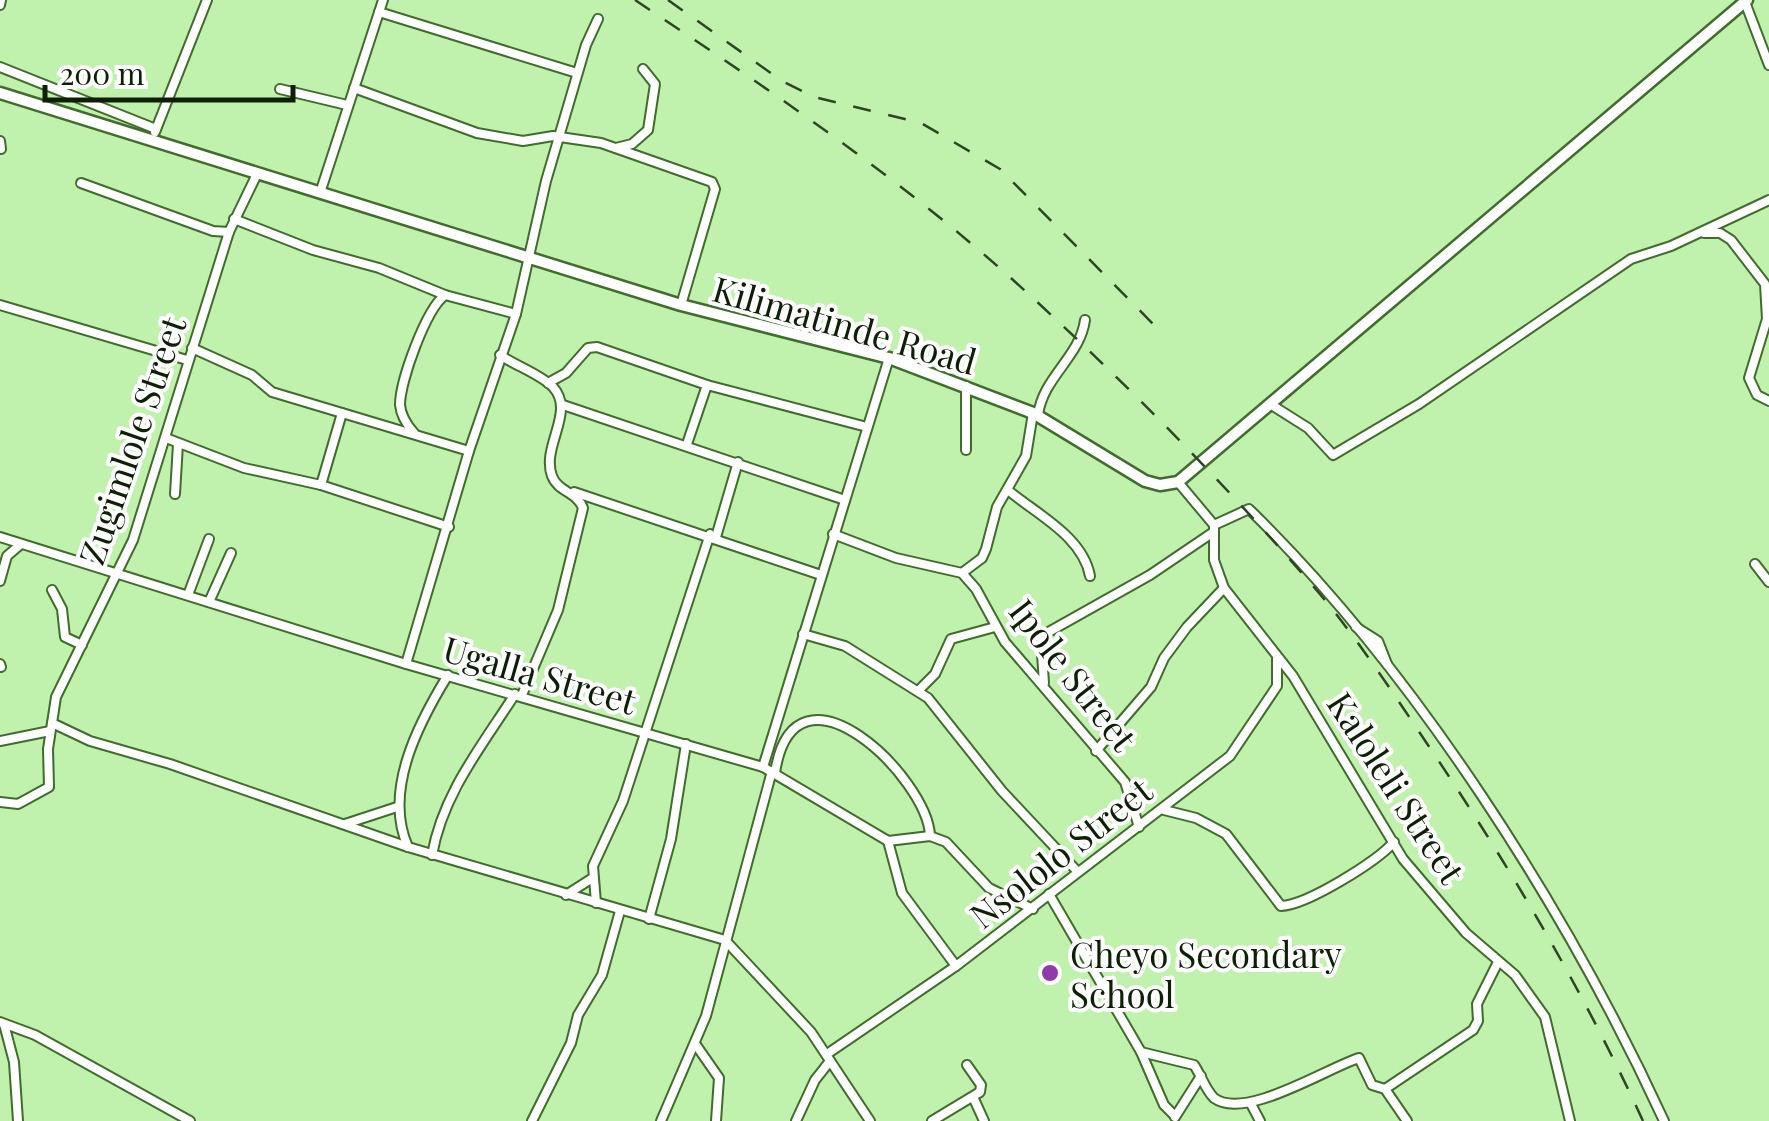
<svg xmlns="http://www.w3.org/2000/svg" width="1769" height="1121" font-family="'Playfair Display',serif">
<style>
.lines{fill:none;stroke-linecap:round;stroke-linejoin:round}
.minor-casing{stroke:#416c2e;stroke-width:12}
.major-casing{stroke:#416c2e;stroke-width:15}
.minor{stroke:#fff;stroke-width:8}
.major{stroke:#fff;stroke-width:10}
.rail{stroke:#2d4523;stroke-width:2.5;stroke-dasharray:18 18;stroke-linecap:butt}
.poi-dot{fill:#8f3ba9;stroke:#fff;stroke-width:4}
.labels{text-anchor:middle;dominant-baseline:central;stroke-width:8;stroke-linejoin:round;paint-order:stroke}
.street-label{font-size:35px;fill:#0d1f05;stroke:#fff}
.poi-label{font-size:35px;fill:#0d1f05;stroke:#fff;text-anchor:start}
</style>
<rect width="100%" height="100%" fill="#c0f1ad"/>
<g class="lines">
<g class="minor-casing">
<g id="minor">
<polyline points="1745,2 1769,65"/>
<polyline points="0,5 1,0"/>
<polyline points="379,12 577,73"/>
<polyline points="0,67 156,129"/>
<polyline points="354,88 477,133 523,141 553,136 601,143 712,182 715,189 681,305"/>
<polyline points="280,89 347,105"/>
<polyline points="155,132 207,0"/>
<polyline points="0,141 1,149"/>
<polyline points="616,148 632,144 648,130 655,84 643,69"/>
<polyline points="81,183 213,231 229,232"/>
<polyline points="320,193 383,0"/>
<polyline points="234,219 313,250 379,268 445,295 516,314"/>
<polyline points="1704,233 1720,233 1731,240 1765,284 1767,319 1749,378 1757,395 1769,401"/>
<polyline points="0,305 187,360"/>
<polyline points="192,348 252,375 272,392 469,451"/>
<path d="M500,355c16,11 40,19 53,32 23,25 -12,59 -1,89 6,16 25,16 31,32l-25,102 -36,85"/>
<polyline points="548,383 566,373 588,348 597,347 707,385 867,427"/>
<polyline points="966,386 966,450"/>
<polyline points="1270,404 1308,428 1333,455 1419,404 1631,259 1671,246 1769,200"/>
<polyline points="563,405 845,500"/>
<path d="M1038,415c5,-38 42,-58 47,-95"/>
<path d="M414,433c-7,-8 -13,-17 -14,-28 0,-24 26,-96 45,-110"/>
<polyline points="166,438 244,468 321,485 449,527"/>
<polyline points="687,444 707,385"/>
<polyline points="1178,482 1214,525 1214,560 1224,588 1293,676 1403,859 1466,933 1515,975 1545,1017 1570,1121"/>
<polyline points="321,485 342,413"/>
<path d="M1009,491c29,24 74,46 81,85"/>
<polyline points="574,492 821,575"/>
<polyline points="175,494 178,444"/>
<path d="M1214,525l35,-16c166,162 318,401 415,612"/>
<polyline points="833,534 896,558 962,573 976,589 1005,642 1125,782 1139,827"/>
<polyline points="0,537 406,664 763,767 888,841 930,836 946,842 989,888 1033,909"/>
<polyline points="716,537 738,462"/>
<polyline points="1755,564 1769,582"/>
<polyline points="962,573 982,558 986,549 997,507 1026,456 1033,413"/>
<polyline points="0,581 7,556 21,544"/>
<polyline points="52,590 62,609 65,637 82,645"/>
<polyline points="188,595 209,539"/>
<polyline points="209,602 231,553"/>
<polyline points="1356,627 1378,641 1387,664"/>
<polyline points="803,634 845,646 928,698 1002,791 1077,871"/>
<polyline points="0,664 1,667"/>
<polyline points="406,664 469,451 516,314 546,181 586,45 598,19"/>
<polyline points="1044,683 1041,640 1045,634 1150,575 1212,533"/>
<polyline points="919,690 935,674 951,639 995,627"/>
<polyline points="52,723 90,741 170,764 408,847 725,940 811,1032 870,1121"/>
<polyline points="0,741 50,731"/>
<polyline points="1096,751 1151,687 1164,658 1187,627 1224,588"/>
<polyline points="763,767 889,358"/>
<path d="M775,773c19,-126 153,5 155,63"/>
<polyline points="0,802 18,804 49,787 48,749 56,697 133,540 229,232 257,174"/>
<path d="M1164,810l32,8 30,16 55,72c26,-1 95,-44 113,-64"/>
<polyline points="345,824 397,807"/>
<polyline points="888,841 902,893 956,966"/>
<path d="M408,847c-25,-56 10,-123 40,-172"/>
<path d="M432,855c11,-62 50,-109 83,-161"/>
<path d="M1049,894l92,158 53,13c7,10 11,24 20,33 31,23 113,-30 145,-40l13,27 13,4 22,32"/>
<polyline points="566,895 591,879"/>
<polyline points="596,903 593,866 623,801 710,534"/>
<polyline points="649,919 671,839 686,744"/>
<polyline points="0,1022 35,1035 190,1121"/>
<polyline points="4,1024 14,1062 18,1121"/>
<polyline points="696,1045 719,1078 716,1121"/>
<polyline points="1141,1052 1164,1105 1175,1116"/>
<polyline points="827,1054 956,966 1230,756 1277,686 1277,657"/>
<polyline points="1385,1089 1473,1030 1478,1021 1477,1004 1498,962"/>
<polyline points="974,1099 984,1121"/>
<polyline points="1251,1104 1260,1121"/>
<polyline points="1175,1117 1201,1076"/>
<polyline points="532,1121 571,1043 578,1015 602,975 620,911"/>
<polyline points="661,1121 706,1016 772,771"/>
<polyline points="796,1121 815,1080 830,1061"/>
<polyline points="932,1121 980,1092 981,1085 967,1065"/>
</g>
</g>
<g class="major-casing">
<polyline id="major" points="0,93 681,305 889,358 1033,413 1145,481 1160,485 1178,482 1747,0"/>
</g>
<use href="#minor" class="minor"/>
<use href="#major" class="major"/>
<g class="rail">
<path d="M635,0c129,86 261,175 377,279 105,95 208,199 301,307 43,50 80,107 117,162 80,119 153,242 213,373"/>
<polyline points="668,0 782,81 814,97 921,123 1000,169 1164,335"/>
</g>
</g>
<circle class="poi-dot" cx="1050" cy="973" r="10"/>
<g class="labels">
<g class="street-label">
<text transform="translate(845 324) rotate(16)">Kilimatinde Road</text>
<text transform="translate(131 440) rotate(-71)">Zugimlole Street</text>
<text transform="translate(540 674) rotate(16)">Ugalla Street</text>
<text transform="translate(1074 674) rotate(52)">Ipole Street</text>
<text transform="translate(1397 787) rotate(57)">Kaloleli Street</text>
<text transform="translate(1060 852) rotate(-38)">Nsololo Street</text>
</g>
<g class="poi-label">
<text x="1070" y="953">Cheyo Secondary<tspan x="1070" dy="40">School</tspan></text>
</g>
</g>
<path d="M45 85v15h248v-15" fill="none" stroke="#0d1f05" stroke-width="5"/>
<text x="60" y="85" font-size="30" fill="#0d1f05" stroke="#ffffff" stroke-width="8" paint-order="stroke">200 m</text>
</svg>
